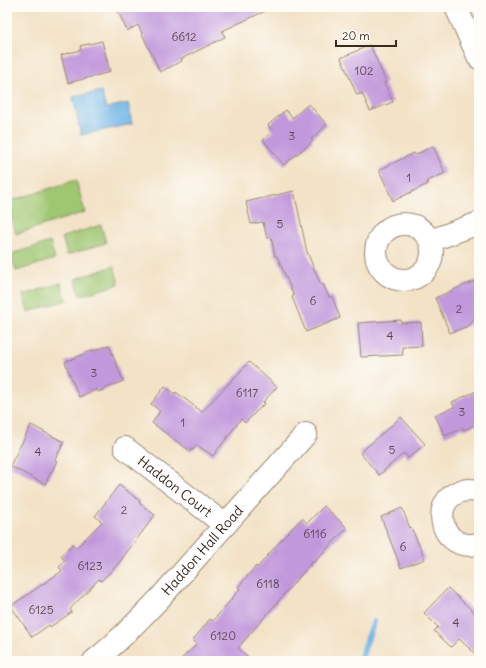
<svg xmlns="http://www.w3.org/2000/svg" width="486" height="668" font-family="Delius,sans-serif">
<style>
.green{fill:#9fc671;stroke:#6d7848}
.water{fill:#6fb6e6;stroke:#557082}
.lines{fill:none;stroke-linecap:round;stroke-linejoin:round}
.stream{stroke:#6fb6e6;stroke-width:6}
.building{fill:#c198dc}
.minor-casing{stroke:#978672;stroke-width:24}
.minor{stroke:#fff;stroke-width:22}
.labels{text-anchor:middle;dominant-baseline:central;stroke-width:3;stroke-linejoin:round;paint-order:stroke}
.number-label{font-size:12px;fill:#5c464e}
.street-label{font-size:14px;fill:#3b2a1e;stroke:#fdfcf7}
</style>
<rect width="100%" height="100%" fill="#fdfcf7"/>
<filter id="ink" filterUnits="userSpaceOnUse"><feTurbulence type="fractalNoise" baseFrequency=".025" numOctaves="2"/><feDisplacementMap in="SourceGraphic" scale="8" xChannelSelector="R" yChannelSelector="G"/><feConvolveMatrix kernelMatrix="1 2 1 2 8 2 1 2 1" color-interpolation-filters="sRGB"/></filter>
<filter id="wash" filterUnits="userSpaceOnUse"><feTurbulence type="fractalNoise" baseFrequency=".012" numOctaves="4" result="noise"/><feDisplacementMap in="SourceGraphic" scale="16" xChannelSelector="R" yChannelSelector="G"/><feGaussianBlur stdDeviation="0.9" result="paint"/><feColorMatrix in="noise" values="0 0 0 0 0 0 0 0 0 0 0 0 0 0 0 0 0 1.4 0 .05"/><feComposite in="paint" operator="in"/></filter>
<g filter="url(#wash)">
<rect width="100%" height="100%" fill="#f3e2c6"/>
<g class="green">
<polygon points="76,180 85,212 16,234 7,204 7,202"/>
<polygon points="101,225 106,243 67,255 62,237"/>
<polygon points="50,242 55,259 16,271 11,254"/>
<polygon points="114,266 119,284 80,296 75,279"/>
<polygon points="61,283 67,300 28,312 23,295"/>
</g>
<polygon class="water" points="101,91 106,108 128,103 132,124 81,135 73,97"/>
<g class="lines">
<polyline class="stream" points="360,661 370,632 374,622"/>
</g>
<g id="blocks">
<g class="building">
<polygon points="116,7 274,7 222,31 225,37 181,59 182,61 160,72 138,25 127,31"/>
<polygon points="102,41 110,72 68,83 61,55 81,50 80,46"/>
<polygon points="370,45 386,82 384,83 393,102 370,111 362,93 357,95 341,58"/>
<polygon points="309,104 327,125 311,139 313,141 284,165 263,140 273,131 268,125 286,110 292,118"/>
<polygon points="433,146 445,173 427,181 428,184 393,201 379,170 414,153 415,155"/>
<polygon points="294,191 307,252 321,285 323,284 329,297 332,296 340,318 306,332 292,297 294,296 277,256 275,256 271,237 267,238 263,222 251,224 246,202"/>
<polygon points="479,279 479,319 473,321 468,326 450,333 435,298"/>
<polygon points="401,320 401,323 421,322 422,346 402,347 403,355 361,357 358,323"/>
<polygon points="109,345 123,381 98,392 97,389 79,397 65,362 93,350 93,351"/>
<polygon points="249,362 277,387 263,402 265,403 245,423 241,419 213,456 197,445 193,450 192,449 190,451 152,423 160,411 151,404 165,386 175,394 176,392 202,412"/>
<polygon points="479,390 479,423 464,430 463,428 445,436 435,415 454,407 452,402"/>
<polygon points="401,417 425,444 408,458 404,453 379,475 360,453"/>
<polygon points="31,425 64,442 55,460 57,461 45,484 10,466"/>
<polygon points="119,485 140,501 139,503 155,515 118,564 101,581 99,579 70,609 72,612 50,627 49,625 32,637 11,606 62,571 59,567 65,561 61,556 72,544 76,548 102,522 95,516"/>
<polygon points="324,506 347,528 313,563 312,562 238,648 253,661 179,661 197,644 193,640 210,619 213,621 240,589 238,587 256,566 257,568 274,548 302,518 307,523"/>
<polygon points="402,508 410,528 411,527 425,559 401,568 381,517"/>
<polygon points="448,588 479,617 479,657 459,639 451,647 434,631 438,627 424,613"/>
</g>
</g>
</g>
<g filter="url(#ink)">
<use href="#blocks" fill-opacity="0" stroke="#978672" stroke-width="1"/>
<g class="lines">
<g class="minor-casing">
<g id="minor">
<polyline points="456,7 479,58"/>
<circle cx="404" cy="252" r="28"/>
<polyline points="430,241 479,223"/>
<path id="s1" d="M125,448l100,77"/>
<path d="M479,492c-6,-3 -12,-2 -18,-1 -30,9 -22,54 9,54 3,0 6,-1 9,-1"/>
<path id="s2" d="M94,661c24,-19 45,-41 66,-63l146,-164"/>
</g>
</g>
<use href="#minor" class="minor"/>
</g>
</g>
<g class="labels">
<g class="number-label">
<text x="184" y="36">6612</text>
<text x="364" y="70">102</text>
<text x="292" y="135">3</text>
<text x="409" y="177">1</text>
<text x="280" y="223">5</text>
<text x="313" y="300">6</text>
<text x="459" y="308">2</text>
<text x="390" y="335">4</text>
<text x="94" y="372">3</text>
<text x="247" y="392">6117</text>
<text x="462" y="411">3</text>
<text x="183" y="422">1</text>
<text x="392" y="449">5</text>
<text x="38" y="451">4</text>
<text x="124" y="509">2</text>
<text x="315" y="533">6116</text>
<text x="403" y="546">6</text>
<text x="90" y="565">6123</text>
<text x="268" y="583">6118</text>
<text x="41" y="609">6125</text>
<text x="456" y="622">4</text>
<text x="223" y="635">6120</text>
</g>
<g class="street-label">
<text stroke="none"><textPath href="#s1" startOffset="63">Haddon Court</textPath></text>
<text stroke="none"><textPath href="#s2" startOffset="155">Haddon Hall Road</textPath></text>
</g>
</g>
<rect width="486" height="668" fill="none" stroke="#fdfcf7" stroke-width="24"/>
<path d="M336 40v6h60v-6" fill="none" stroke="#3b2a1e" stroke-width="2"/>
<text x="342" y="40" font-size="12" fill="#3b2a1e" stroke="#fdfcf7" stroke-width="3" paint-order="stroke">20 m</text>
</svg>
